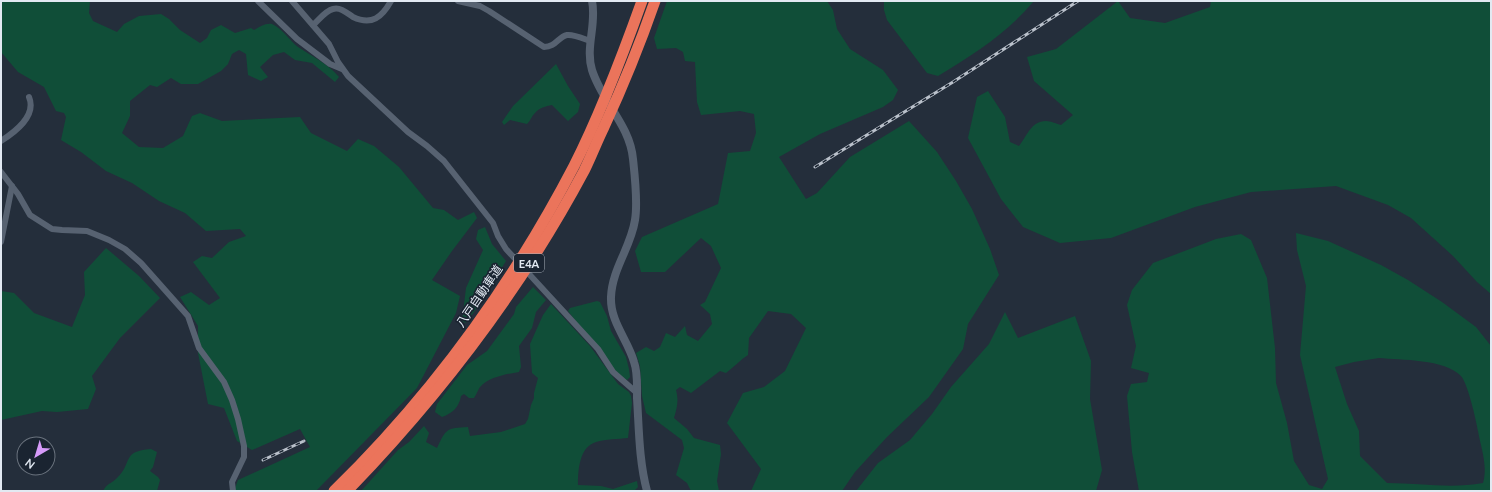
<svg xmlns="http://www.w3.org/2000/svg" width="1492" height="492" font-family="Lato,'Noto Sans JP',sans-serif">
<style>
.green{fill:#104e38;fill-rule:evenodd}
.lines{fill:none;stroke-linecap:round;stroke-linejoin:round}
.minor{stroke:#576271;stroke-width:6}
.tertiary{stroke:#576271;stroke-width:8}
.motorway{stroke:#eb745b;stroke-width:11}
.rail-casing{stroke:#bac1cb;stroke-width:3}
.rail{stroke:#1a2431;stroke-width:1.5;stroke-dasharray:4.5;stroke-linecap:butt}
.labels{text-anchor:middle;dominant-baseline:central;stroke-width:3.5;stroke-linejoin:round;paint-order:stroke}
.shield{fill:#1a2431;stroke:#a6aeb8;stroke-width:1}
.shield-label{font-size:11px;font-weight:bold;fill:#e2e9f2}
.street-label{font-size:12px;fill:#e2e9f2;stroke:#1a2431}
</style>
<rect width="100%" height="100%" fill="#242e3b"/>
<g class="green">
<path d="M1,1h89l-1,12 4,8 24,11 7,-8 15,-8 22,-2 8,5 11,11 20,13 7,-5 4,-8 10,-5 14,8 16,-5 3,2c6,-3 11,-7 18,-6 10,4 18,17 26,23 15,10 29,16 41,30l-4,5 -23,-19 -17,-3 -11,-8 -11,3 -13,12 8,10 -7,4 -13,-6 -2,-21 -7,-4 -7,4 -4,10 -7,7 -23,13h-17l-10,-6 -14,9 -7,-2 -20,16v15l-8,17 17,14 24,1 20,-12 9,-20 8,-3 22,8 78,-4 11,16 36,18 11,-12 16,7 25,21 34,41 11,2 14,10 16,-8 3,6 -25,33 -20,29 28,16 -4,17 -39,75 -101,103h-82l4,-11 72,-33 -10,-18 -48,21 -15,-9 -13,-33 -16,-4 -10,-51v-27l-18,-29 11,-5 18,13 11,-7 -27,-36 9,-6 10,2 17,-16 17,-6 -6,-7 -34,2 -21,-18 -26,-12 -27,-18 -26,-12 -25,-19 -20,-12 5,-23 -2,-4 -8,-2 -12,-24 -26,-15 -17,-20z"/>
<path d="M667,1h160l6,9 4,19 13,20 33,21 15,20 -5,10 -10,7 -63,27 -41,23 27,42 11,-6 33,-36 59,-36 28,31 19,29 16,28 18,40 9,26 -31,49 -5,25 -34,48 -42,40 -32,35 -13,19h-91l10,-22 -34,-46 16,-30 21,-6 21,-16 21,-43 -15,-14 -23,-3 -19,27 -1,17c-8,5 -14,12 -22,18l-6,-2 -29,22 -11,-6 -4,3c3,11 1,18 -2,28l13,11 7,9 26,7 1,9 -4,27 2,10h-28l-4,-8 -11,-8 8,-27 -2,-8 -36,-27 -4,-17 -2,-30 -4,-13 10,-6 8,4 6,-4 6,-14 9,4 10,-11 2,9 11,6 14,-17 -2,-10 -10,-9 5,-3 16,-34 -10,-22 -10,-8 -36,34h-24l-6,-21 7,-14 76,-33 10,-51 22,-2 6,-18 -2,-19 -14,-3 -39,4 -4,-13 -2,-40 -10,-1 -2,-9 -7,-4 -19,1 -3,-11z"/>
<path d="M884,1h150c-29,34 -59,52 -96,75l-11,-3 -40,-53 -3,-10z"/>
<path d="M1118,1l12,17 35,5 45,-16 1,-6h280v293l-14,-12 -24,-26 -42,-38 -23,-13 -52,-19 -85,6 -56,15 -84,31 -51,5 -37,-16 -22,-28 -33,-61 9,-41 11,-6 17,26 5,25 9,4c8,-10 12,-25 27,-25 5,0 11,3 15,4l12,-10 -39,-34 -7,-24 29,-8z"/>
<path d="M556,64l12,22 12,18 -2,8 -10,9 -16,-16c-6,1 -13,3 -17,8 -4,4 -4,7 -8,11l-17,-4 -6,5 -2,-3 11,-16z"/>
<polygon points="485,227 492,244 506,261 474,312 465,323 462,321 466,288 483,250 476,239 478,230"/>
<path d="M1296,233l32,8 53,24 27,15 34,22 34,25 15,19v145h-352l-7,-39 -5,-56 4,-12 16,-2 2,-9 -18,-5 5,-22 -9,-41 5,-15 21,-27 63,-24 25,-5 10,6 16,38 8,70 1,35 11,40 7,38 15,24 13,4 6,-10 -28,-124 6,-69 -9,-36zM1379,358c22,2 66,1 82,18 7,8 15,44 17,55 3,17 10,35 5,52 -32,6 -64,0 -96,0l-27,-27 -1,-25 -12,-27 -12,-37 19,-5z"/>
<polygon points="106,248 139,276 160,298 120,338 92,376 96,389 88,409 57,412 42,411 1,420 1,291 14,293 34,313 72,327 85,295 84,272"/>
<path d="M533,287l13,13 -10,12 -4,16 -13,18 2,21 -2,5c-12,2 -30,5 -39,15 -2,3 -4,8 -6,11h-5l-5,-4 -3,2c-2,11 -8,17 -19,21l-7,-5 2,-8 30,-39 20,-14 27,-37 2,-7z"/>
<polygon points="597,301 600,302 607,316 611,331 626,357 629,369 630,377 627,380 615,372 568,311 570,308"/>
<path d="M551,304l39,42 28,38 11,8 2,4 1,7 -4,35c-10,1 -22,1 -32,4 -17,5 -18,29 -18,43l23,1 12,3 24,-8 1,6 -4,4h-273l37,-41 11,-8 15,-16 5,7 -3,9 11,6c9,-19 9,-20 31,-21l2,9 31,-4 24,-8 3,-5 3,-14 3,-7v-5l4,-15 -6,-5 -2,-29 13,-29z"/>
<polygon points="1005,312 1018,338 1075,316 1091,361 1090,399 1102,470 1096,491 856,491 878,463 910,440 932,414 951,387 989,344"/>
<path d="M151,449l6,3 -4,15 -3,4 8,6 2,3 -3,11h-54c4,-8 8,-7 14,-13 16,-15 4,-27 34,-29z"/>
</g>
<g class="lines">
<g class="minor">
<polyline points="258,1 297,39 330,64 342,69"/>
<polyline points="292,1 329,44 338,62 348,76 408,132 427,146 444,161 493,223 498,236 506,249 586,336 598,349 613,372 637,393"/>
<path d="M458,1l22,5 9,5 55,36c12,0 14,-10 23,-12 7,-1 17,4 23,6"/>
<path d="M313,25c6,-5 12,-14 20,-16 8,-2 14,4 20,8 19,9 29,0 38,-16"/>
<path d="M1,141c14,-9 36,-25 28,-44"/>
<polyline points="1,172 18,194 30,215 52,229 62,230 87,231 109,240 125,249 141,263 188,316 199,348 224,382 232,400 238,419 244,446 244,457 232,482 233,491"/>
<polyline points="1,242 12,186"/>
</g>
<path class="tertiary" d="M592,1c5,23 -7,46 0,69 10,32 38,55 41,89 2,19 5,43 2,61 -4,27 -23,49 -24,77 -1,25 17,43 23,65 4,11 3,24 3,36 2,31 2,63 10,93"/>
<g class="motorway">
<path d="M334,491c96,-94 178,-206 240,-325 27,-53 48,-109 68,-165"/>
<path d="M347,491c93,-96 174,-202 237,-320 7,-14 13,-30 20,-44 19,-41 36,-83 51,-126"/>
</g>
<g class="rail-casing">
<g id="rail">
<polyline points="815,167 953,82 1078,1"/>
<polyline points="263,460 304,441"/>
</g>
</g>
<use href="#rail" class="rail"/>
</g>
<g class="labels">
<rect class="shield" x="514" y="254" width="30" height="18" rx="3"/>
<g class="shield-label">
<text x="529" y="263">E4A</text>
</g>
<g class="street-label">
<text transform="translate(479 296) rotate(-56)">八戸自動車道</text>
</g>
</g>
<rect width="1492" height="492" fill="none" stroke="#e2e9f2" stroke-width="4"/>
<g transform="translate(36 456) rotate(218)"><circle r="19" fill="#1a2431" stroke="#6a737e"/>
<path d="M0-3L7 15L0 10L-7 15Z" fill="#d69bfa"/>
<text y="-6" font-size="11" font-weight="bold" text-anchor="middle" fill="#e2e9f2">N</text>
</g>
</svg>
